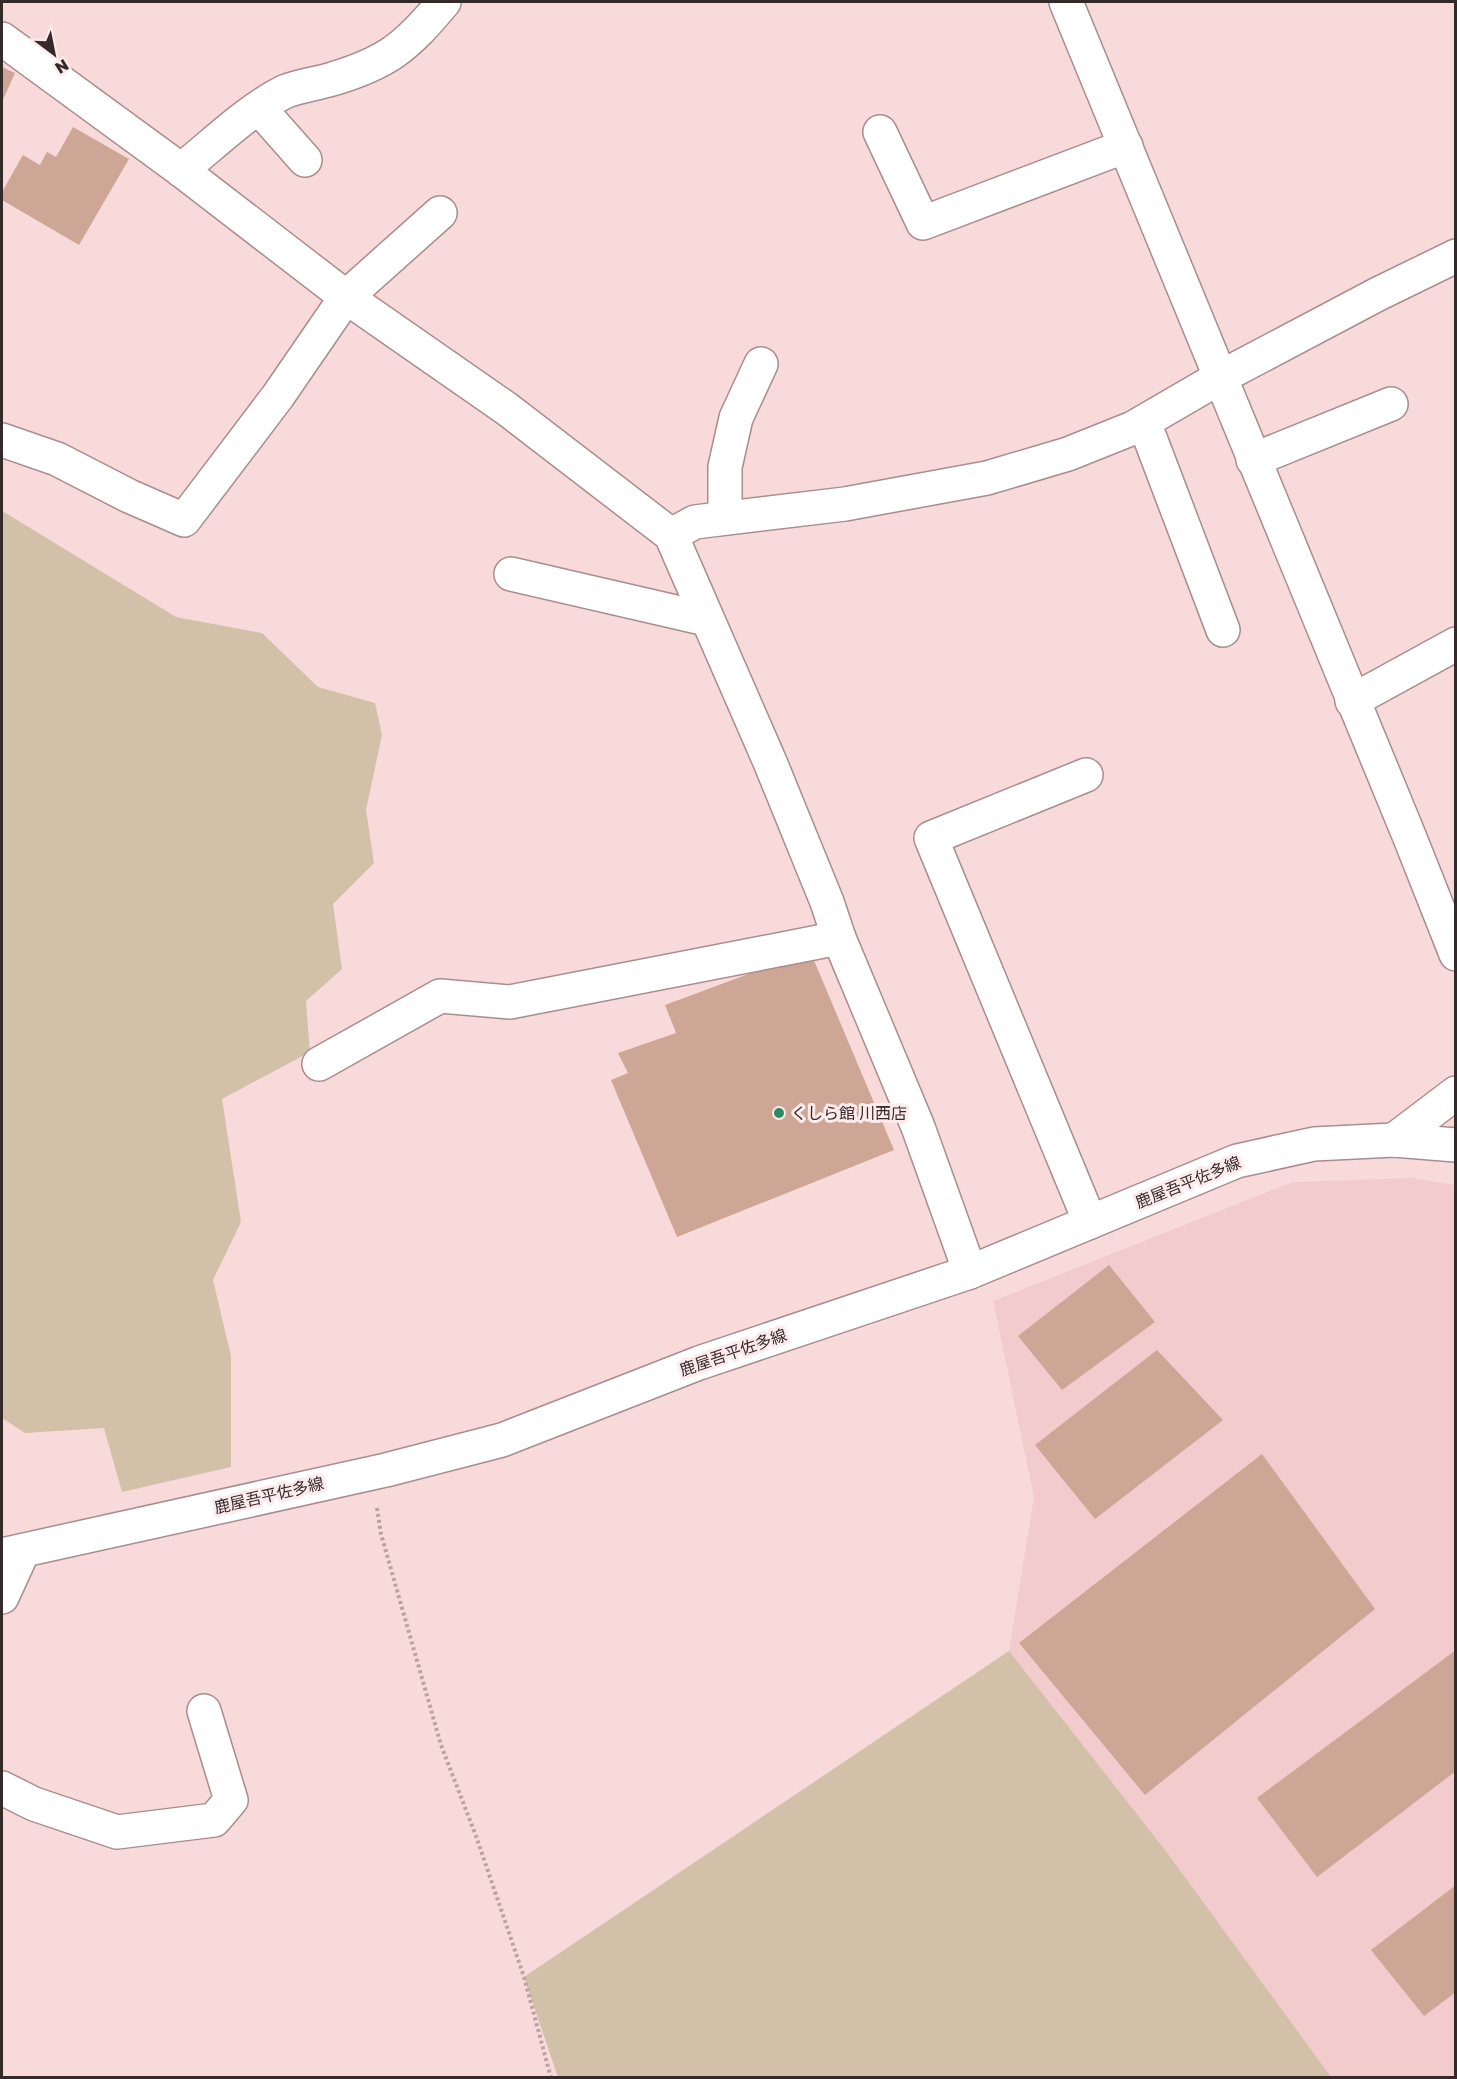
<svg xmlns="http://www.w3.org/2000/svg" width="1457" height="2079" font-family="'Golos Text','Noto Sans JP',sans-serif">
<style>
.built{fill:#f2cbcd}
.green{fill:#d3c0a9}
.building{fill:#cea695}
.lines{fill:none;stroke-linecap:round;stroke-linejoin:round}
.minor-casing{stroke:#a98d8e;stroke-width:36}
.major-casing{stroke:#a98d8e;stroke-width:36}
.path{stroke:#baa2a3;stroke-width:4;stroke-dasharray:3 3;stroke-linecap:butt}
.minor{stroke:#fff;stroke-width:33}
.major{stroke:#fff;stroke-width:33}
.poi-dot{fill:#2c8b63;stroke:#fdeaeb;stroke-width:2}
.labels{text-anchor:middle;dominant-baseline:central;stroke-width:6;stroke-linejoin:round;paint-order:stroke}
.poi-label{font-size:16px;fill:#352a2a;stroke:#fdeaeb;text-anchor:start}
.street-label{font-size:16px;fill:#352a2a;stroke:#fdeaeb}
</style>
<rect width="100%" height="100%" fill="#f8dadb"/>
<polygon class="built" points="1413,1178 1455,1185 1455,2077 558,2077 524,1977 1009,1651 1034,1497 993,1301 1293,1182"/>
<g class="green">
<polygon points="4,512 176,617 262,633 318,687 375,703 382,735 366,810 374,863 333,904 342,969 306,1001 310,1052 222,1099 241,1222 213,1280 231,1356 231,1467 122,1492 104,1428 25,1433 2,1418 2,515"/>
<polygon points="1009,1651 1165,1850 1331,2077 558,2077 524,1977"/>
</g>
<g class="building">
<polygon points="2,67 15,73 2,102"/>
<polygon points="73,127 129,159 79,245 2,200 2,192 23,155 40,165 47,152 56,157"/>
<polygon points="810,951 894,1150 677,1237 611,1080 628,1073 618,1053 676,1033 665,1005"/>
<polygon points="1109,1265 1155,1322 1062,1390 1018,1336"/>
<polygon points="1157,1350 1223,1420 1095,1519 1035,1445"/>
<polygon points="1262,1454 1375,1609 1145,1795 1019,1643"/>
<polygon points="1456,1650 1456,1771 1317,1877 1257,1798"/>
<polygon points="1456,1885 1456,1992 1424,2016 1371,1950"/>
</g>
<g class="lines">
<g class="minor-casing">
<g id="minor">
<polyline points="1066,2 1410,838 1456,954"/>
<polyline points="2,39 181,170 346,297 507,409 671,535 770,762 827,902 839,938 918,1127 970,1272"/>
<polyline points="259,108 305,160"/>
<polyline points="880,132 923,223 1126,146"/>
<path d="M181,170c33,-26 66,-59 103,-78 14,-6 31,-8 45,-12 59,-17 77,-33 115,-78"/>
<polyline points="1144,422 1223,630"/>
<polyline points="2,440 57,459 129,496 184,520 278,396 346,297 440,213"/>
<polyline points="1253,460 1391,404"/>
<polyline points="725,518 725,467 736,418 761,364"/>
<polyline points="671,535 695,522 845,504 987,478 1068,454 1133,428 1219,378 1378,294 1456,256"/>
<polyline points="511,574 706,619"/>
<polyline points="1352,701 1456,644"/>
<polyline points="1086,775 931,838 1090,1222"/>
<polyline points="319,1064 440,996 510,1002 839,938"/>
<polyline points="1394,1140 1456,1093"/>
<polyline points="2,1597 23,1551"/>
<polyline points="2,1788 34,1804 117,1832 214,1820 231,1800 204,1711"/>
</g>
</g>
<g class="major-casing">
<polyline id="major" points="2,1555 386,1470 502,1440 699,1363 970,1272 1237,1161 1314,1144 1394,1140 1456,1145"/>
</g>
<polyline class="path" points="377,1508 381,1534 441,1745 476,1836 524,1977 551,2078"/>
<use href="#minor" class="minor"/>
<use href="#major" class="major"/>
</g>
<circle class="poi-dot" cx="779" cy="1113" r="6"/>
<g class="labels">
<g class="poi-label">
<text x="791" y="1113">くしら館 川西店</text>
</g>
<g class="street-label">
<text transform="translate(1188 1182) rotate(-22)">鹿屋吾平佐多線</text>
<text transform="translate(733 1352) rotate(-19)">鹿屋吾平佐多線</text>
<text transform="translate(269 1495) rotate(-13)">鹿屋吾平佐多線</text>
</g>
</g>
<rect width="1457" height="2079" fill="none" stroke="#352a2a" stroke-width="6"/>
<g transform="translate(54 54) rotate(148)" stroke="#fdeaeb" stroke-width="4.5" paint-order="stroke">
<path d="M0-4.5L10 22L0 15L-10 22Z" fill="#352a2a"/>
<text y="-9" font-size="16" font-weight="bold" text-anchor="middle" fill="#352a2a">N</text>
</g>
</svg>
